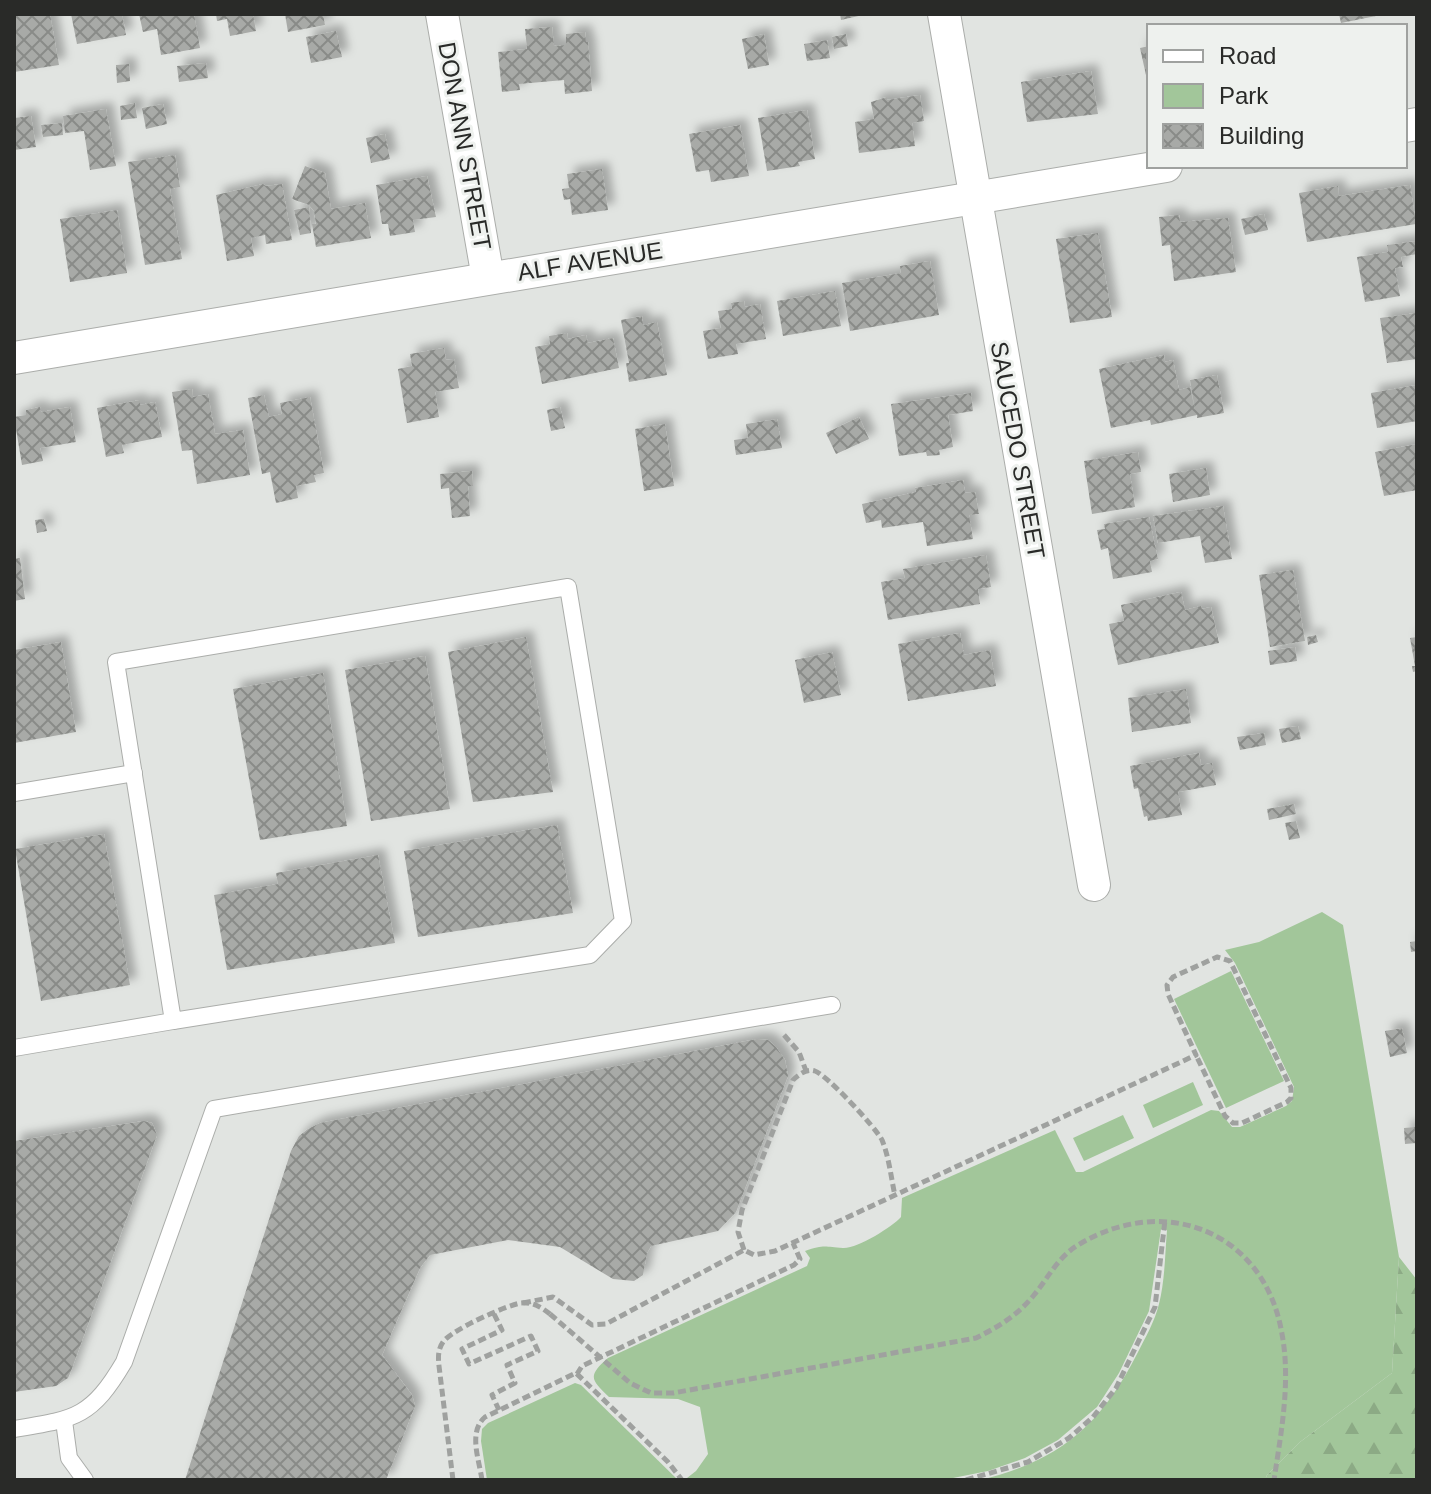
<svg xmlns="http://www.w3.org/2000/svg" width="1431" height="1494" font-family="Arial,sans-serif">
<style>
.green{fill:#a2c69a}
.forest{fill:url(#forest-firs)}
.building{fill:url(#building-cross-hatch);filter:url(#shadow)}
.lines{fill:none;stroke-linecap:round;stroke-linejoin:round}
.lane-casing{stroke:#abadaa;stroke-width:18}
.street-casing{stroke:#abadaa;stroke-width:34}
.path{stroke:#9fa19f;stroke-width:5;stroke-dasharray:8 4;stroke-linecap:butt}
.lane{stroke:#fff;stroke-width:16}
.street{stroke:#fff;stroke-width:32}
.path-bridge{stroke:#9fa19f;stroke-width:5;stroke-dasharray:8 4;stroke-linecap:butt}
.labels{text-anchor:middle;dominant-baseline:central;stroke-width:6;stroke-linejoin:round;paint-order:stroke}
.street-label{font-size:24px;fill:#292a28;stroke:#eef1ee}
</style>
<defs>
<pattern id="forest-firs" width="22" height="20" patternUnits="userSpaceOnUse" patternTransform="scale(2)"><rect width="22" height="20" fill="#a2c69a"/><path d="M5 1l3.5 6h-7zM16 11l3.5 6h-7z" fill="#8caa85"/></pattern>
<pattern id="building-cross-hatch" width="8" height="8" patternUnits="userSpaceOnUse" patternTransform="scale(2)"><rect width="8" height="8" fill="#a8aaa7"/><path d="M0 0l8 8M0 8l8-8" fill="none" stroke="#898b88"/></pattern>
<filter id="shadow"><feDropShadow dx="7" dy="-7" stdDeviation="4" flood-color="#0004"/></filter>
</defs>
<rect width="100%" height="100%" fill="#e1e4e1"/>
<g class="green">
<path d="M1322,912l21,13 56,332 -7,116 -92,69 -33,33 -2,5h-285c79,-19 120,-54 157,-126 8,-16 18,-33 22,-50 6,-24 6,-50 8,-74l-6,-1 -12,82 -30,62 -22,34 -39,33 -33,18 -37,13 -45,9h-256v-2l9,-7 12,-17 -8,-47 -22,-8 -69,-2c-18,-17 -22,-21 -1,-39l199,-92 3,-8 -5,-7c20,-7 20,-4 38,-3 14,1 49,-21 58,-31l1,-19 153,-68 21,42h7l128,-62 8,1 13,16h8l46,-21 6,-5 2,-14 -59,-124 -10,-13 34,-8z"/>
<polygon points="1231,971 1284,1081 1226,1108 1174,999"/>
<polygon points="1193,1082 1203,1105 1153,1128 1143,1105"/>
<polygon points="1123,1115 1134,1138 1084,1161 1073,1138"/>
<polygon points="575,1383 581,1385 678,1480 487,1480 481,1441 482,1429 488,1423"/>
</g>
<polygon class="forest" points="1399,1257 1417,1280 1417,1480 1265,1480 1267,1475 1300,1442 1392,1373"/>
<g class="building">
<polygon points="14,14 50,14 59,65 14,72"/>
<polygon points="71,14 122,14 126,35 77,44"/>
<polygon points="139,14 194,14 200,48 161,55 157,29 143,32"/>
<polygon points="216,14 253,14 256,31 230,36 227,19 217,21"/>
<polygon points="285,14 323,14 325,25 288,32"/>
<polygon points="840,14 862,14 863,15 841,20"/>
<polygon points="1339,14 1381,14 1381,15 1341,23"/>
<polygon points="552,27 554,46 566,45 566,34 585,32 586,42 588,42 592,91 565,94 564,80 519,84 520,90 502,92 498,52 527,49 525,29"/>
<polygon points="336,31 342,57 311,63 306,37"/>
<polygon points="764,34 769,65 748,69 742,39"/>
<polygon points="846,34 848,46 834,49 832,37"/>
<polygon points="827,40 830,58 807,61 804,44"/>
<polygon points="1149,46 1149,84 1148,84 1140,48"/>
<polygon points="206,63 208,78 179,82 177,66"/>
<polygon points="129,64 130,81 117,83 116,65"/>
<polygon points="1091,71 1098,114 1027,122 1021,82"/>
<polygon points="920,95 924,121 912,123 915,146 859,153 855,122 874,119 871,102 887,97 887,100"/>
<polygon points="135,103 137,118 121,120 120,106"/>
<polygon points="163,104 167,124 146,129 142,108"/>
<polygon points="106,109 116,166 90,170 84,131 65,133 63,116"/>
<polygon points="807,110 815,159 798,162 800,166 767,171 758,118"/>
<polygon points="31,116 36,147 14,150 14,118"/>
<polygon points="62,123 63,135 43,137 41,125"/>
<polygon points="740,125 749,176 711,182 709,170 696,172 689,134"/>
<polygon points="385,134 390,159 371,163 366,138"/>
<polygon points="175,155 180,187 170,189 182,259 145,265 128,162"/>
<polygon points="305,166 325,173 331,209 365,203 371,238 316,247 312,224 316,224 314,211 309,205 292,199"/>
<polygon points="602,169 608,210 572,215 570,199 564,200 562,189 569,188 567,174"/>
<polygon points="427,176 436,217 413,220 415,232 390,236 388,224 382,224 376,185"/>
<polygon points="263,184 266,186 282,184 292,240 266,244 265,235 251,238 254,256 227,261 216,195"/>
<polygon points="1410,185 1416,224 1307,242 1299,193 1338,186 1339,196"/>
<polygon points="309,207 311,233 300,235 294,210"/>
<polygon points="117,210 127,273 70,282 60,219"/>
<polygon points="1264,214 1268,230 1245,235 1241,219"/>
<polygon points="1179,215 1180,222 1228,218 1236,272 1174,281 1170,245 1162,246 1159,217"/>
<polygon points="1098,233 1112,317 1070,323 1056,239"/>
<polygon points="1417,241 1417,254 1401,257 1403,267 1395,268 1400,296 1365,302 1357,257 1388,252 1387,245"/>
<polygon points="930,261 939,315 850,331 842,283 901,273 900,266"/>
<polygon points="835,291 841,326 783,336 777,301"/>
<polygon points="744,301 745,307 760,304 766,339 736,344 738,354 708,359 703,331 721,328 718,311 732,309 731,303"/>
<polygon points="1416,313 1417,359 1387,363 1380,318"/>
<polygon points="642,316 643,325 657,322 667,375 629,382 626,363 629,363 621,320"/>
<polygon points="567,333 568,339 586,335 588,343 613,338 619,368 542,384 535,347 550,344 549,336"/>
<polygon points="444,348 446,360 454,359 459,388 435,392 439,417 407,423 398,369 412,366 410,354"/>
<polygon points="1164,355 1165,362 1173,360 1179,390 1190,387 1195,410 1190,380 1217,375 1224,413 1197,418 1197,415 1151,425 1150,420 1111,428 1099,369"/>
<polygon points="1417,385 1417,421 1377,428 1371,393"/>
<polygon points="192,389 193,397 208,394 215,434 243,430 250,475 197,484 192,450 182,451 172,392"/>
<polygon points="971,393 973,411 948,415 953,447 939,450 940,455 927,456 926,452 899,456 891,404"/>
<polygon points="264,395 269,417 282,414 280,403 310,397 324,473 314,475 316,482 296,486 298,498 276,503 270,472 262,474 248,398"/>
<polygon points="140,400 140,405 155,402 162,437 122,445 124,453 106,457 97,408"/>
<polygon points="40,407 41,412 70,407 76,442 40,448 43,461 22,465 14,417 26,415 26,410"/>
<polygon points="560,407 565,428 551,431 547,410"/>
<polygon points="859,417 869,439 836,454 826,433"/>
<polygon points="777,419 782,448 736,455 734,440 748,438 746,424"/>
<polygon points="665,424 674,486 644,491 635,429"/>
<polygon points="1417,444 1417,490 1384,496 1375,452"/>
<polygon points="1138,452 1141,472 1130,474 1135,507 1092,514 1084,461"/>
<polygon points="1206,468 1210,495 1173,502 1169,474"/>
<polygon points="472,471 473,486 468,486 470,516 452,518 449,488 441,489 440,474"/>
<polygon points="963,480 965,493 975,492 979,514 969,515 973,539 927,546 923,522 882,528 881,520 866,523 862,504 916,492 915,488"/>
<polygon points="1223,506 1232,559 1205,563 1200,536 1158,543 1153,516"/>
<polygon points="1149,517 1158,559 1150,561 1152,572 1113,579 1108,548 1101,550 1097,530 1105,529 1104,524"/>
<polygon points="44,519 47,531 37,533 35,520"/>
<polygon points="986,555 991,587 978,589 980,604 888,620 881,582 905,578 903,569"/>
<polygon points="20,558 25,599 14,601 14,559"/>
<polygon points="1293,570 1305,641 1270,647 1259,575"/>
<polygon points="1181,592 1185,610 1201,606 1202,609 1211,607 1219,643 1118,665 1109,624 1124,621 1121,605"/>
<polygon points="960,633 964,655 990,650 996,686 908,701 898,644"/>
<polygon points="1316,635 1318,642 1308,645 1307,637"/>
<polygon points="526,637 553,792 473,802 448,652"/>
<polygon points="1417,637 1417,671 1413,672 1412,666 1415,666 1410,638"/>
<polygon points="61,642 76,732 14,743 14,650"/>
<polygon points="1295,647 1297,661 1270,665 1268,651"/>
<polygon points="832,652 841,695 804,703 795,660"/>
<polygon points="425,656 450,809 371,821 345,670"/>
<polygon points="323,673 347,826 260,840 233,689"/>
<polygon points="1186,689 1191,723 1132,732 1128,698"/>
<polygon points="1298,726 1301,739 1282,743 1279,729"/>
<polygon points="1264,733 1266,745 1240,750 1237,737"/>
<polygon points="1199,753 1201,765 1212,763 1216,785 1178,792 1182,815 1148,821 1147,816 1144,817 1138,788 1134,789 1130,766"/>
<polygon points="1294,804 1296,814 1269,820 1267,809"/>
<polygon points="1296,821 1300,838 1289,840 1285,823"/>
<polygon points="557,825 573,913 418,937 404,851"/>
<polygon points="104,834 130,985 41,1001 15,849"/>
<polygon points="378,855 395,943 227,970 214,895 278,884 276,873"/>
<polygon points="1417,941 1417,951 1411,952 1410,942"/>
<polygon points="1402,1028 1407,1053 1390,1057 1385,1031"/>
<polygon points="757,1039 768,1040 776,1047 785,1060 788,1076 736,1212 718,1231 651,1246 647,1253 643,1275 634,1281 613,1279 560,1247 508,1240 430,1255 420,1268 382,1355 412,1395 415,1406 386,1480 185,1480 291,1151 299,1136 308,1129 320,1123"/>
<polygon points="144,1121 152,1123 157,1135 71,1371 68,1378 56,1386 14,1392 14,1141"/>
<polygon points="1415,1127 1417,1143 1405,1144 1404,1128"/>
</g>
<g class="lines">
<g class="lane-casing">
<g id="lane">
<polygon points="568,587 623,921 590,955 173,1021 116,662"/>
<polyline points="14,793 134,773"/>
<polyline points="14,1048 173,1021"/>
<polyline points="64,1421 69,1458 85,1480"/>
<path d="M14,1429c61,-10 77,-11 110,-67l90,-253 618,-104"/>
</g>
</g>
<g class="street-casing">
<g id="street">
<polyline points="442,14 488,278"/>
<polyline points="944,14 1094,885"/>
<polyline points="1405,126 1417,124"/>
<polyline points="14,358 1166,166"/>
</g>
</g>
<g class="path">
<polyline points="784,1035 799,1052 806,1071"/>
<path d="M744,1250l-6,-18 4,-22 51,-130c5,-5 14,-12 22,-9 12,4 61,57 67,69 7,17 9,37 13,56"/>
<polyline points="523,1303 553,1297 592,1325 606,1324 744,1250 754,1255 775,1251 1196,1055 1168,994 1167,985 1173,977 1217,957 1230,961 1291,1088 1291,1098 1287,1102 1242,1123 1233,1123 1225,1116 1196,1055"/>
<polyline points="494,1314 502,1330 462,1349 469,1364 531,1336 538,1351 507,1365 515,1383 492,1395 499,1410"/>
<polyline points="577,1374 582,1366 794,1265 800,1259 793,1243"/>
<path d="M453,1480l-14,-114c-1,-9 -1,-17 4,-24 8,-12 64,-37 78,-39 12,-1 20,4 29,11"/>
<path d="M482,1480c-3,-21 -14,-48 3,-63l91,-44 92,89 14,18"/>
<polyline points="966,1480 1028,1462 1069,1438 1093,1417 1116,1388 1155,1307 1165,1220"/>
</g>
<use href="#lane" class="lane"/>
<use href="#street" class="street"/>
<path class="path-bridge" d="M550,1314l80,69 21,10h22l303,-55c22,-11 42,-23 58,-43 14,-17 24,-38 44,-50 87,-53 187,-13 204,89 9,48 -1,99 -8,146"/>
</g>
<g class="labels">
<g class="street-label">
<text transform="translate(465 146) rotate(80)">DON ANN STREET</text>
<text transform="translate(590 261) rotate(-9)">ALF AVENUE</text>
<text transform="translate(1018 450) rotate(80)">SAUCEDO STREET</text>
</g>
</g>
<rect width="1431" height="1494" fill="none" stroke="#292a28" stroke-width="32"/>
<rect x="1147" y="24" width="260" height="144" fill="#eef1ee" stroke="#9fa19f" stroke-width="2"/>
<rect x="1163" y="50" width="40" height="12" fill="#ffffff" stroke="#9fa19f" stroke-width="2"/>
<text x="1219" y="64" font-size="24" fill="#292a28">Road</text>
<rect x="1163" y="84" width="40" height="24" fill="#a2c69a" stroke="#9fa19f" stroke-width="2"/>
<text x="1219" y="104" font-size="24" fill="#292a28">Park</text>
<rect x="1163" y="124" width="40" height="24" fill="url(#building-cross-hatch)" stroke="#9fa19f" stroke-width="2"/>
<text x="1219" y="144" font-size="24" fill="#292a28">Building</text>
</svg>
